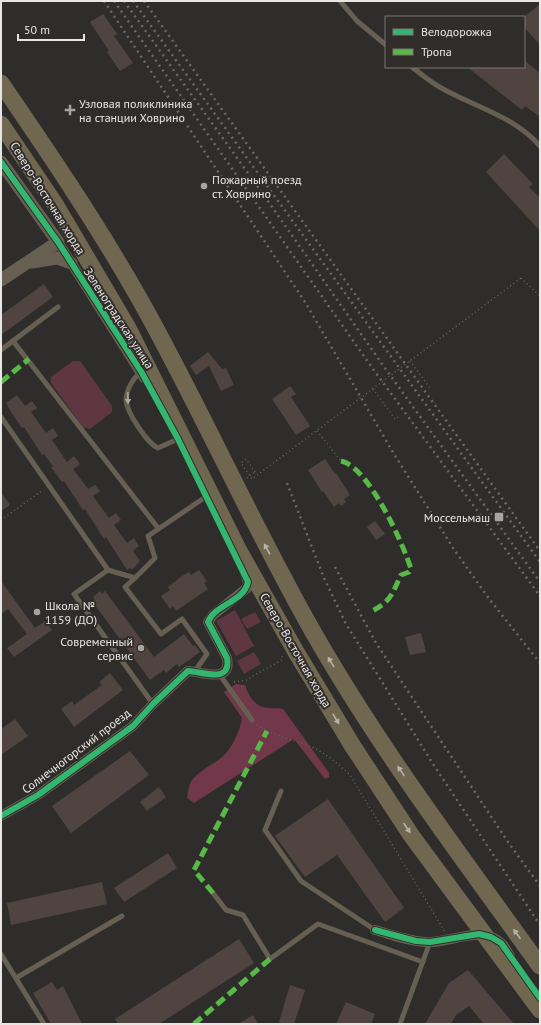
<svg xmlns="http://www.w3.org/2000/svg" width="541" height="1025" font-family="'PT Sans',sans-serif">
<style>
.green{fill:#5f3743}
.forest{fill:#71374a}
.building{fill:#504441}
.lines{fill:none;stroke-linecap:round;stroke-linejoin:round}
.path{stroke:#69645b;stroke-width:1.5;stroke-dasharray:1 3;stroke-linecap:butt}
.service{stroke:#665f52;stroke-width:5}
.minor{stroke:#665f52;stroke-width:10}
.tertiary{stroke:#665f52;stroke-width:13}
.rail{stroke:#6d6860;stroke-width:2.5;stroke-dasharray:2 4;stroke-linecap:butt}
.path-bridge{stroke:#69645b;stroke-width:1.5;stroke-dasharray:1 3;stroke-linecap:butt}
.primary-bridge{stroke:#706751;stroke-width:17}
.quiet{stroke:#58b947;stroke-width:5;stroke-dasharray:10 5;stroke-linecap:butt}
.cycleway-casing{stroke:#302d2a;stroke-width:8}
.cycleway{stroke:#33b770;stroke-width:6}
.oneway{fill:#aea9a2}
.oneway2{fill:#b8b3a9}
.poi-dot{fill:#a7a5a3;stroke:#302d2a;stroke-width:1.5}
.labels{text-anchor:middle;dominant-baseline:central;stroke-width:4;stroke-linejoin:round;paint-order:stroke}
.poi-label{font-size:12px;fill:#e8e6e4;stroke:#302d2a;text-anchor:start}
.street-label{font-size:12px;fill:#e8e6e4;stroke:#302d2a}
</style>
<rect width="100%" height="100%" fill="#2f2d2b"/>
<g class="green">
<polygon points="73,361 80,361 112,406 112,412 90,429 83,427 51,383 51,377"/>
<polygon points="235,610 254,646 236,656 216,621"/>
<polygon points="255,612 261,622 247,629 241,619"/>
<polygon points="254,652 261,664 244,674 237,661"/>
</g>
<path class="forest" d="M236,684l9,1c4,11 9,22 24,23 6,1 10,-1 15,2l45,63v4l-4,2 -31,-40 -100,64 -7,-5c1,-6 2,-14 5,-18 7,-8 17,-14 25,-19 13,-8 23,-29 25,-43l-18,-26z"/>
<g class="building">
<polygon points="540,4 540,45 524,27 524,17"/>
<polygon points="103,14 117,34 114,36 133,63 120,71 107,52 109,51 90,22"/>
<polygon points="524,60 540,73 540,117 525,106 522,110 467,67 524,67"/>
<polygon points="504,154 533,184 529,187 540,198 540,231 486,172"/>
<polygon points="44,284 53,297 1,335 1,315"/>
<polygon points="208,352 222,369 226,368 234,385 221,391 209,366 196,375 190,366"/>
<polygon points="290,386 296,394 291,397 310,426 296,435 272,399"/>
<polygon points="17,395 25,406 32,401 37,408 31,412 46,433 53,428 58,436 52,440 67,462 74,456 80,464 73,469 88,489 95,485 100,491 93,496 109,518 116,513 121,520 114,525 127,543 134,538 139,546 133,551 140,561 132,570 130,568 127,570 106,537 104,539 85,509 83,510 64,481 62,482 51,467 53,466 44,454 42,455 24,427 22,428 11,412 6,403"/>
<polygon points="325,459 335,474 336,473 350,495 344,499 346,502 341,506 339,503 334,507 323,491 322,492 308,470"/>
<polygon points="1,492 10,505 1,511"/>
<polygon points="375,521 385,534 376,540 367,527"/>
<polygon points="199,570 207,581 204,583 208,589 176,611 173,606 170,609 161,596 170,590 168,587 182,576 189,572 191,575"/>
<polygon points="1,581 35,628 45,621 52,630 14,657 7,648 27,634 8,609 1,614"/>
<polygon points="100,591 102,594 105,591 154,657 184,634 193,646 195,645 200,652 179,667 177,664 166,673 164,670 150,680 92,601 95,599 93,597"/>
<polygon points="421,633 426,652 410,655 405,637"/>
<polygon points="110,673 123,690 74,727 61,709 72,701 74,705 102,685 99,682"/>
<polygon points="15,719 28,736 1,755 1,729"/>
<polygon points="130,751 149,775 71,833 52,806"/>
<polygon points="159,787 166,797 147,811 140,802"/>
<polygon points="328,799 404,908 385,922 337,855 305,877 275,836"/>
<polygon points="168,853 177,868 124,902 114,888"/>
<polygon points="102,882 107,904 11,925 7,903"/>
<polygon points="239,939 254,963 159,1024 118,1024 115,1019"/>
<polygon points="468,970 514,1024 484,1024 469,1006 456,1015 451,1024 425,1024 449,983"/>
<polygon points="52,982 57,990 63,986 82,1024 51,1024 33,993"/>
<polygon points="290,985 305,990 294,1024 284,1024 279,1022"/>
<polygon points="346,1002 375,1014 371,1024 336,1024"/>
<polygon points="253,1015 258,1024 238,1024"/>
</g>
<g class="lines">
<g class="path">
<polyline points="521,278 540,296"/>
<polyline points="410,361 430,388"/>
<polyline points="373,389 395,419 400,416"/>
<polyline points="317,431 341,461"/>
<polyline points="247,478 255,472"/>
<polyline points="1,520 43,490"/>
<polyline points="234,682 246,680 282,660 282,655"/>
<path d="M257,725c16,11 37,15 55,22 15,7 26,17 38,28l95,157"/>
</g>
<g class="service">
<polyline points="340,1 357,21 386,45"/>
<path d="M412,67c10,8 21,17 33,23 33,18 70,27 95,56"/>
<polyline points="13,341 158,528"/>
<polyline points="1,350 58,307"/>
<path d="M141,373c-8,4 -15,18 -15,27 1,13 21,43 32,48l20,-9"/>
<polyline points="1,417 108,570 135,578 155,558 148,536 207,496"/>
<polyline points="108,570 74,594 153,704"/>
<polyline points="135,578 125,587 161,634 182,619 207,654 195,671"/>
<polyline points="219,674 252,720"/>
<polyline points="281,791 265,830 301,881 375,930"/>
<polyline points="213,893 226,910 243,915 270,959 318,924 423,962"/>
<polyline points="1,954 44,1024"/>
<polyline points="16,978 122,916"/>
<polyline points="400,1024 430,942"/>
</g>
<g class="minor">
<polyline points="58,242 144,378"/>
<path d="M1,816l37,-21 95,-69 20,-22 35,-33c12,0 44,14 39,-13l-19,-36 5,-7 34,-27 1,-6 -4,-11"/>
<path d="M375,930c18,5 36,12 55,12 22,0 52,-17 71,1 4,3 6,9 9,13"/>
</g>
<g class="tertiary">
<polyline points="1,162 58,242 1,280"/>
<polyline points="32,262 57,258 71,263"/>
</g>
<g class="rail">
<polyline points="104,1 305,302 394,454 455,551 490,600 540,663"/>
<polyline points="114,1 373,369 540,596"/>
<polyline points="124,1 263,194 382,364 540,582"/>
<polyline points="133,1 540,562"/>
<polyline points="144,1 540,551"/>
<polyline points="287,483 324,578 346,624 433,764 540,925"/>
<polyline points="335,567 376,643 508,842 540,886"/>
</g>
<polyline class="path-bridge" points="255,472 246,459 241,463 252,479 521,278"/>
<g class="primary-bridge">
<path d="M1,83c48,70 96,141 138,215 61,108 111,223 173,332 67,118 149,226 228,336"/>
<polyline points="1,124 55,204 128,328 239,551 296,652 352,745 411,835 540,1010"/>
</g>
<g class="quiet">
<polyline points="1,382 29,359"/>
<path d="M341,461c27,5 62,82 70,108l-2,3 -8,3c-9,19 -10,27 -31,37"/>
<polyline points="213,893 194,870 267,731"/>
<polyline points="194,1024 270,959"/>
</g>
<g class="cycleway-casing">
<g id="cycleway">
<path d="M1,162l57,80 84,131 36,66 70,143c-4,20 -33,22 -40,40l19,36c5,27 -27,13 -39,13l-35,33 -20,22 -95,69 -37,21"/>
<polyline points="375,930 416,941 430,942 479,934 491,937 501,943 540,998"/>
</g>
</g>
<use href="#cycleway" class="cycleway"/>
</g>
<defs><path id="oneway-solid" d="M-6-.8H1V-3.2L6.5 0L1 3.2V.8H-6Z"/></defs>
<use class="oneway" href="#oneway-solid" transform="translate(128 398) rotate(89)"/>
<g class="oneway2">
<use href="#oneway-solid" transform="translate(267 549) rotate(-119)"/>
<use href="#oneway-solid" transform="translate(331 662) rotate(-121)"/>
<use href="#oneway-solid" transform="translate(336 719) rotate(59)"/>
<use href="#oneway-solid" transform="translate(401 771) rotate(-124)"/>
<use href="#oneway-solid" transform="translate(407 828) rotate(56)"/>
<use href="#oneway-solid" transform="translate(517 934) rotate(-126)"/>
</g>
<g class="poi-dot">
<path d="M68 104h4v4h4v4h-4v4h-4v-4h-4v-4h4z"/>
<circle cx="204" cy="186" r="4"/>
<rect x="494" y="512" width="10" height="10" rx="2"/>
<circle cx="37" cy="612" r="4"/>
<circle cx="141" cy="648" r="4"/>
</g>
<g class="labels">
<g class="poi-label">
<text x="79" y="103">Узловая поликлиника<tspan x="79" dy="14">на станции Ховрино</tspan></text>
<text x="212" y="179">Пожарный поезд<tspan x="212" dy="14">ст. Ховрино</tspan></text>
<text x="490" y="517" text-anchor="end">Моссельмаш</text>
<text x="45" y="605">Школа №<tspan x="45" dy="14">1159 (ДО)</tspan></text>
<text x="133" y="641" text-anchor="end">Современный<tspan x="133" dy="14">сервис</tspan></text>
</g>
<g class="street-label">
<text transform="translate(48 198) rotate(58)">Северо-Восточная хорда</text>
<text transform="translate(119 318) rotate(57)">Зеленоградская улица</text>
<text transform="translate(296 650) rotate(60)">Северо-Восточная хорда</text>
<text transform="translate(76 751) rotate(-37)">Солнечногорский проезд</text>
</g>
</g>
<rect width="541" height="1025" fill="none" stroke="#e8e6e4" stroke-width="4"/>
<rect x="385" y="16" width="140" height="52" fill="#302d2a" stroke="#7a7774"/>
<rect x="393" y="29" width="20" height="6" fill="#33b770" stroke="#7a7774"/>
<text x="421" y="36" font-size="12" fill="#e8e6e4">Велодорожка</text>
<rect x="393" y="49" width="20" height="6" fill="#58b947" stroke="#7a7774"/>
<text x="421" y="56" font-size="12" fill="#e8e6e4">Тропа</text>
<path d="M18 34v6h66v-6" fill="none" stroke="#e8e6e4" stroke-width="2"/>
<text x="24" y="34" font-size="12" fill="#e8e6e4" stroke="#302d2a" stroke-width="3" paint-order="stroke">50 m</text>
</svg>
